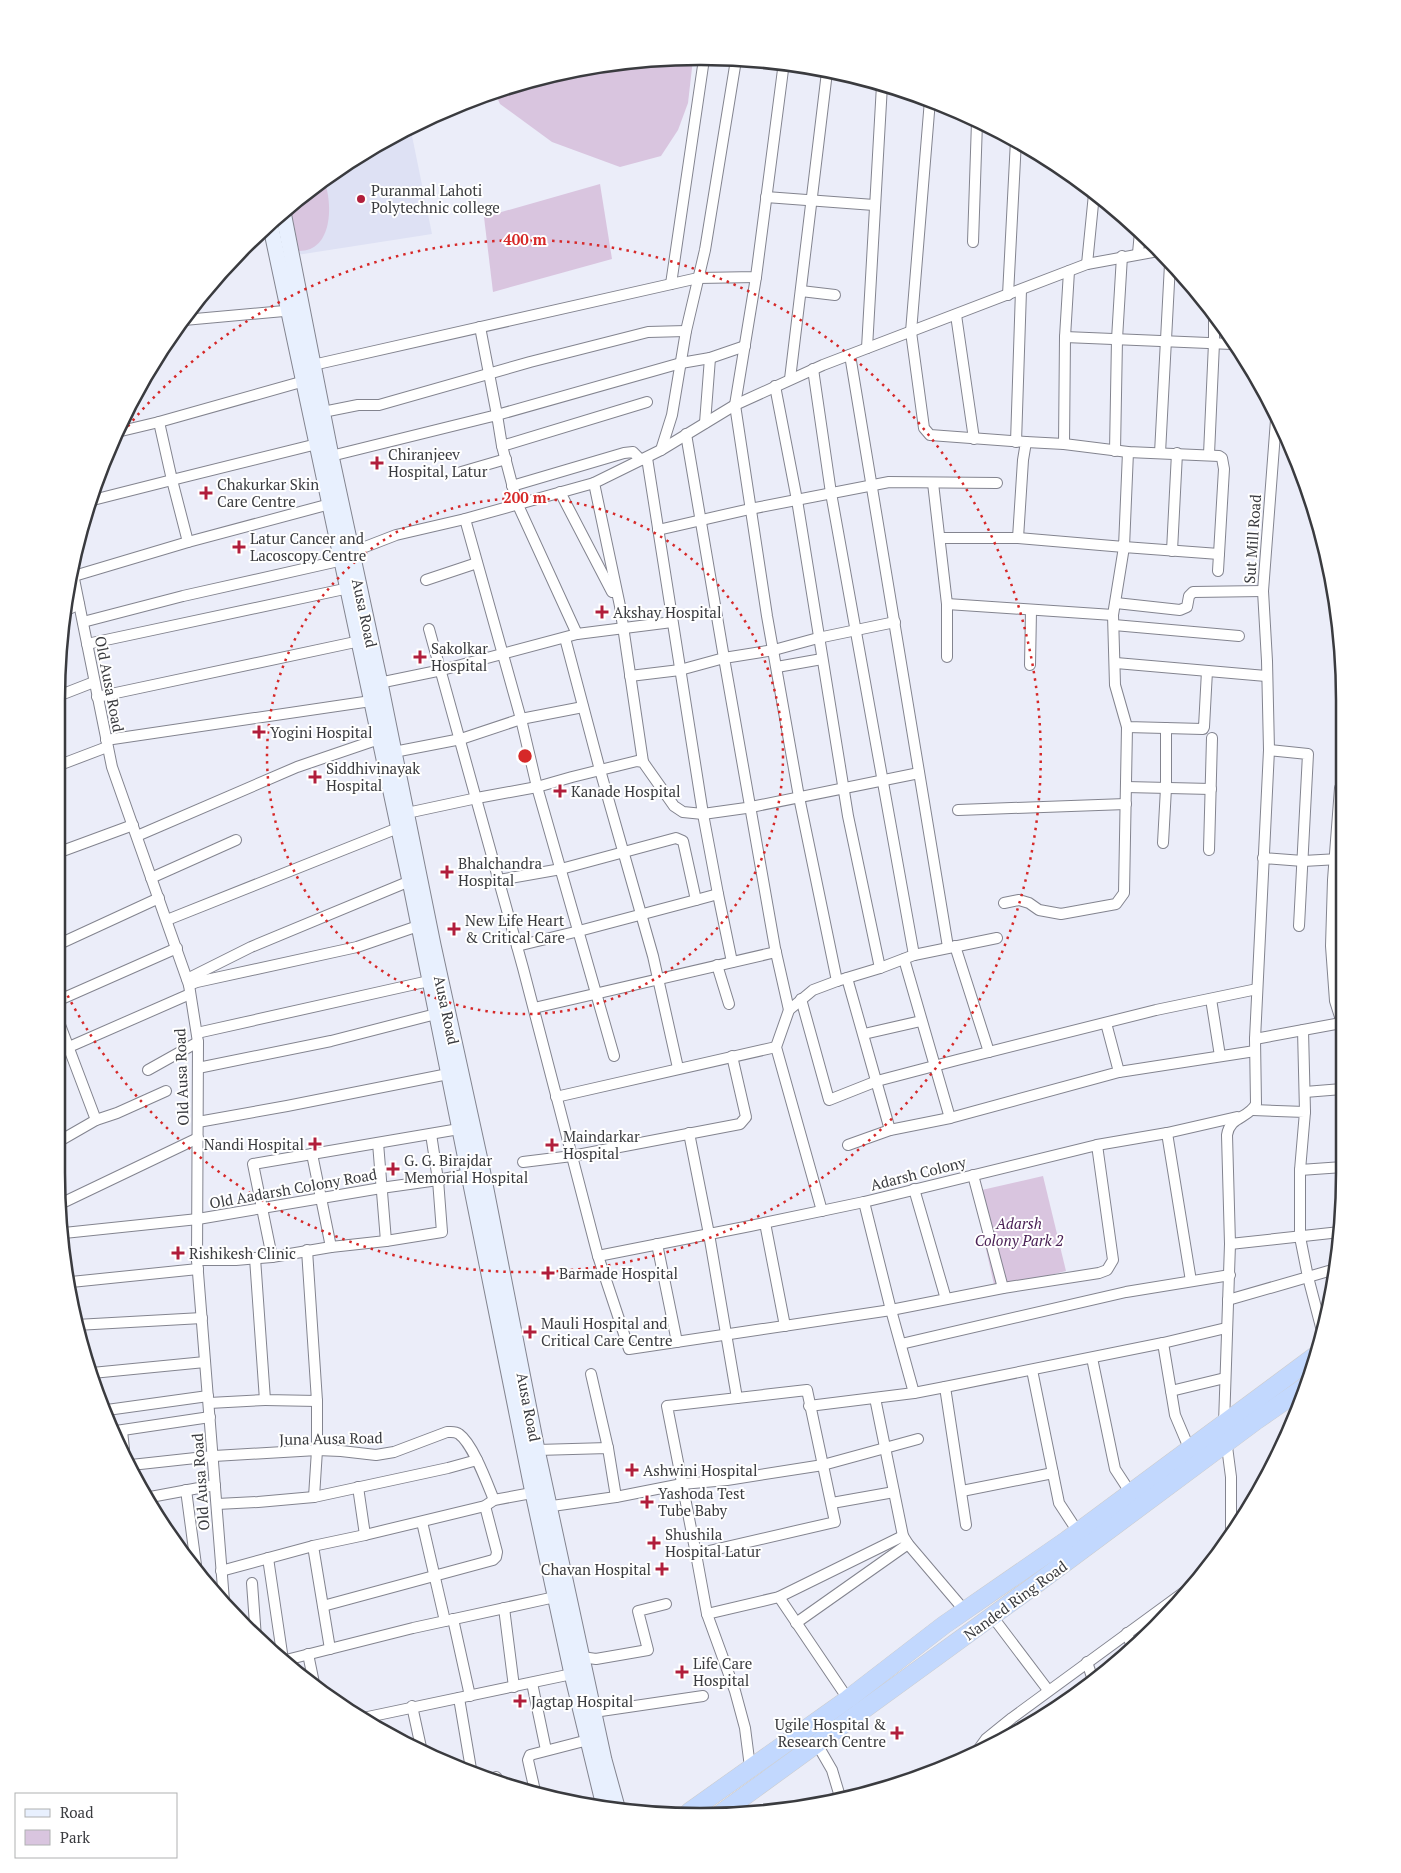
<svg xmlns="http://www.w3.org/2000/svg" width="1401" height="1873" font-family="'PT Serif',serif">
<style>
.built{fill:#dee1f4}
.green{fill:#d9c5df}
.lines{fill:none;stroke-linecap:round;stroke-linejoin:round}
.minor-casing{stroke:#83848f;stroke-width:12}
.secondary-casing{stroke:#83848f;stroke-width:17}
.trunk-casing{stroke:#cccccd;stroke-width:19}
.minor{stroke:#fff;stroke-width:10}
.secondary{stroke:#e8f0fe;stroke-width:15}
.trunk{stroke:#c2d8fe;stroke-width:18}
.ring{fill:none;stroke:#d62828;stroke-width:2.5;stroke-dasharray:2.5 5}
.poi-dot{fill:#b11e3b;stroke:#fff;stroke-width:2}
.labels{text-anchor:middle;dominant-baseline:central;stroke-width:4;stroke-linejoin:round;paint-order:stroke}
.poi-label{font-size:15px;fill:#3a3b3f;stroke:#fff;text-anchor:start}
.street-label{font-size:15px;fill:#3a3b3f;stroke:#fff}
.park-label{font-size:15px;font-style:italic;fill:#4b2256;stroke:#fff}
.rim{fill:none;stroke:#3a3b3f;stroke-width:2.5}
.centre{fill:#d62828;stroke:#fff;stroke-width:2.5}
.ring-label{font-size:15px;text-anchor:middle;font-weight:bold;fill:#d62828;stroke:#fff;stroke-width:4;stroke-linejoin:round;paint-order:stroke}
</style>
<rect width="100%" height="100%" fill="#ebedf9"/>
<polygon class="built" points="410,126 432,234 297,255 287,208 309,189"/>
<g class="green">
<polygon points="659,58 693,59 688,103 678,130 661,156 620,167 552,142 500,104 495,93 534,78"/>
<path d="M324,180c9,23 9,71 -25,71l-9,-46 19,-16z"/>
<polygon points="600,184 612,259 493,292 484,217"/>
<polygon points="1043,1176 1066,1271 995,1289 973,1192"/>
</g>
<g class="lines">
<g class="minor-casing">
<g id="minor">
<polyline points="930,100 911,332 924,428 930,435 1026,442 1023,460 1018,538"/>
<polyline points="766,197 874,205"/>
<polyline points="973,242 977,122"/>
<polyline points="1138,253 1140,232"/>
<polyline points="1087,264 1094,194"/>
<polyline points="756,277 735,405 767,616 799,797 837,981"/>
<polyline points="671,284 704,59"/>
<polyline points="801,291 835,295"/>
<polyline points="1008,295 1016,140"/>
<polyline points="956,315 974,439"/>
<polyline points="184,320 295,310"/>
<polyline points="480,327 497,415 681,363 710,358 745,346"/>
<polyline points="1065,337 1232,344"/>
<polyline points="867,348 882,85"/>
<polyline points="850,355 948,947"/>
<polyline points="313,365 698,278 756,277 784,62"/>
<polyline points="813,369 831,493 914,955"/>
<polyline points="790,379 827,72"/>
<polyline points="308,380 159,422 172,480 317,444"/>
<polyline points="775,386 797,500 848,816 880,968"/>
<polyline points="323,412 358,405 379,405 530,362 648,332 686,331"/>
<polyline points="705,423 710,358"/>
<polyline points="117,432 159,422"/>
<polyline points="1016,442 1021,290"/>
<polyline points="1026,442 1064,444 1128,452 1219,456 1222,458 1224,469 1218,571"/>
<polyline points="1064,444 1065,337 1069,271"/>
<polyline points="502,446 647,402"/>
<polyline points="661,450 672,415 686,331 705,250 736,60"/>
<polyline points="1115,451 1117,339 1122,256"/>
<polyline points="1160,453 1170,264"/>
<polyline points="1209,454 1214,343 1214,312"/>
<polyline points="331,456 497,415 502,446 517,503 577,634"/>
<polyline points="647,458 703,814 718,894"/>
<polyline points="458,473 506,459"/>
<polyline points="933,483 947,604 947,657"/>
<polyline points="512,486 624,453 633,452 641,460"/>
<polyline points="560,492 612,592"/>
<polyline points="89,501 172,480 188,542"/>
<polyline points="465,519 521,719 537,787 614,1056"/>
<polyline points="658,530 750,509 889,482 997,483"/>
<polyline points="940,538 1018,538 1124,547 1128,452"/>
<polyline points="1172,551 1177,453"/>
<polyline points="352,552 396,535 465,519 594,483"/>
<polyline points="72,569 112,767 189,985 198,1042 197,1260 224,1601"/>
<polyline points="74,576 188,542 330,504"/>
<polyline points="426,580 477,563"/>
<polyline points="1116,603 1180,610 1187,607 1189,596 1193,592 1263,591"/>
<polyline points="947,604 1113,615"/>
<polyline points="65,611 79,604"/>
<polyline points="83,622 183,596 343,560"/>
<polyline points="1114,625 1239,636"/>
<polyline points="429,629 523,968 598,1256 629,1349 891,1310 1003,1288 1099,1273 1107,1270 1113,1260 1097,1145"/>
<polyline points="565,638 600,770 653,956 678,1068"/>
<polyline points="87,644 349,588"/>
<polyline points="1116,663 1266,676"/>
<polyline points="1030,665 1031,611"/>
<polyline points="777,667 822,659"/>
<polyline points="1207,671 1204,727 1203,729 1127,727 1115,685 1113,615 1124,547 1219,554"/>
<polyline points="630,676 680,670 724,658 686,434"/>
<polyline points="374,684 442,670 577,634 672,622"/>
<polyline points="58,696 94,682"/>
<polyline points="97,697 360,641"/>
<polyline points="106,740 371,701"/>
<polyline points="1269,750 1308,754 1299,926"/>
<polyline points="394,752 461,739 521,719 583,707"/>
<polyline points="643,762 620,606 594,483 661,450 735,405 823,365 1087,264 1158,251"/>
<polyline points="57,766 107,747"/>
<polyline points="1126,787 1211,789"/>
<polyline points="1340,788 1333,880 1331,946 1335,1001 1342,1023"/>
<polyline points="958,810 1126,804"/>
<polyline points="407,813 477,798 537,787 572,777 637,761 643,762 674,806 683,812 703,814 746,808 919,773"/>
<polyline points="137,836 297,767 379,739"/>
<polyline points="1163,843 1166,788 1166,728"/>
<polyline points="1209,850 1212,738"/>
<polyline points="57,853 133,825"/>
<polyline points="1263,858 1303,861 1339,859"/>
<polyline points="151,878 236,840"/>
<polyline points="499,880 561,869 676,838 683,841 696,900 579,931 517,946"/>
<polyline points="696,900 718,894 732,962"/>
<polyline points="1004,903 1019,900 1029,903 1039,910 1061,914 1116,904 1124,893 1127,727"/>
<polyline points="167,920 398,828"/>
<polyline points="57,945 159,898"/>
<polyline points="955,946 989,1052"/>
<polyline points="904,959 950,1118"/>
<polyline points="717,965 729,1004"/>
<polyline points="847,978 890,1130"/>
<polyline points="187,979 251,947 410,881"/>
<polyline points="189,985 197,982 357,947 418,926"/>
<polyline points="801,999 829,1100 877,1081 957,1060 1156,1010 1257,989"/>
<polyline points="1211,999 1220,1056"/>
<polyline points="57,1001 177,948"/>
<polyline points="534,1008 776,952"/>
<polyline points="789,1010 775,948 724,658 774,650 818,638 895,622"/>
<polyline points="57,1017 96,1120"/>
<polyline points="1303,1030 1305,1112"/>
<polyline points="197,1033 429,981"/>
<polyline points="864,1034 921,1021"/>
<polyline points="1255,1039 1341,1023"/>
<polyline points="69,1047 190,994"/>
<polyline points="198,1068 331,1041 436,1014"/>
<polyline points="148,1070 198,1042"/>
<polyline points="1119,1072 1255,1051"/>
<polyline points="1305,1092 1342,1089"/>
<polyline points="556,1097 776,1047"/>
<polyline points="198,1122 287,1106 448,1074"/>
<polyline points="689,1133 709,1234 737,1398"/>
<polyline points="1167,1133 1191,1281"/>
<polyline points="56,1143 96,1120 117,1113 166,1091"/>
<polyline points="378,1143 386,1241"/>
<polyline points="848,1145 890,1130 950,1118 1119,1072 1106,1023"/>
<polyline points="312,1154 331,1247"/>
<polyline points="523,1162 572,1156 740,1124 746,1117 732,1056"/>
<polyline points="1300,1170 1343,1167"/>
<polyline points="973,1175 1003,1288"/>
<polyline points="914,1189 946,1299"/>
<polyline points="864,1202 891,1310 914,1393"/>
<polyline points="60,1204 198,1138"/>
<polyline points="822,1211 776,1047 789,1010 813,990 837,981 880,968 914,955 997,938"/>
<polyline points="765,1223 785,1326"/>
<polyline points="64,1233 198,1219 381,1188 438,1180 474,1173"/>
<polyline points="657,1244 677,1342"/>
<polyline points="1230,1244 1340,1232"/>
<polyline points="598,1256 750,1226 864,1202 1097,1145 1167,1133 1237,1117"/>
<polyline points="272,1257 253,1164 459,1129"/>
<polyline points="255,1258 265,1400 317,1401 307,1250"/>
<polyline points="197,1260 236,1260 272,1257 331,1247 386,1241 442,1232 438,1180 431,1134"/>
<polyline points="71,1282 198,1269"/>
<polyline points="1228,1300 1308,1277 1300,1237 1300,1170 1305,1112 1253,1110"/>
<polyline points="76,1325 202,1318"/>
<polyline points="1321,1327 1308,1277 1332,1270"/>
<polyline points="1163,1343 1175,1415 1189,1448"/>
<polyline points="901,1344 1126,1292 1230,1275"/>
<polyline points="1092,1358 1115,1469 1130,1492"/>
<polyline points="1032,1370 1059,1503 1078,1532"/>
<polyline points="92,1373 205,1362"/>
<polyline points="591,1374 608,1448"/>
<polyline points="945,1387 1163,1343 1226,1328"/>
<polyline points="1171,1391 1225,1378"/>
<polyline points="1292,1396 1297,1409"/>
<polyline points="875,1398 903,1536 908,1544 965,1611"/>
<polyline points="209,1403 265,1400"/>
<polyline points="809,1406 914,1393 945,1387 966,1525"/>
<polyline points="107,1410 208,1396"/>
<path d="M1224,1424l6,-180 -3,-109c3,-19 21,-16 29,-31l-1,-65 14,-289 -2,-89 -4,-70 13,-171"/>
<polyline points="116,1431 210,1417"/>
<polyline points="122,1431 124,1449"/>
<polyline points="1226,1439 1231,1477 1231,1532"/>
<polyline points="537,1450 608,1448 616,1497"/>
<path d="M131,1465l83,-9 103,-6 24,1 35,4 18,-3 53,-20c4,0 8,-1 12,2 14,10 28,49 35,66"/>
<polyline points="358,1487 365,1535"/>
<polyline points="186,1490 196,1565"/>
<polyline points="962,1491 1053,1473"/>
<polyline points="314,1497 317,1450 317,1401"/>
<polyline points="145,1498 215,1485"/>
<polyline points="832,1503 894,1492"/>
<polyline points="217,1504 258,1502 314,1497 448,1468 477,1460"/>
<polyline points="545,1507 616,1497 682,1484 727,1480 823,1465 918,1439"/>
<polyline points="422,1522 445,1621"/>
<polyline points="313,1546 330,1649"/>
<polyline points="696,1554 667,1406 807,1390 835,1522 696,1554 707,1614 735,1691 745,1728 750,1767"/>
<polyline points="268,1558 283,1660"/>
<polyline points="221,1571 313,1546 365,1535 485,1506 494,1500 537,1492"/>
<polyline points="252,1583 256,1638"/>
<polyline points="779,1597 848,1699"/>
<polyline points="323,1606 493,1560 496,1557 497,1552 485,1506"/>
<polyline points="504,1608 514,1687"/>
<polyline points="707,1614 779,1597 903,1536"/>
<polyline points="992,1616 1048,1690"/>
<polyline points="453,1619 470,1696"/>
<polyline points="796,1623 908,1544"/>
<polyline points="1127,1633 1132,1647"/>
<polyline points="308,1654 315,1688"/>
<polyline points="582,1657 596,1659 648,1650 638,1611 666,1604"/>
<polyline points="282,1661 413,1628 555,1597"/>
<polyline points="1087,1662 1094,1683"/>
<polyline points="532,1683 546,1750"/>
<polyline points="459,1698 471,1769"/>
<polyline points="412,1706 422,1752"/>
<polyline points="594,1712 703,1696"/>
<polyline points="363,1718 572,1674"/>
<polyline points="817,1744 832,1770 841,1800"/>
<polyline points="978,1750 986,1739 1012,1718 1195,1584"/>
<polyline points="496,1777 497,1778"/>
<polyline points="535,1791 528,1760 530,1755 588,1740"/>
</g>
</g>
<g class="secondary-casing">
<g id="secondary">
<polyline points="283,212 331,456 380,683 433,945 482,1169 537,1450 604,1760 617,1807"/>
<polyline points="270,223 410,881 533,1493 572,1674 604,1806"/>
</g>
</g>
<g class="trunk-casing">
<g id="trunk">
<polyline points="689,1812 848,1699 944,1625 1067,1540 1315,1356"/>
<polyline points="720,1814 1035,1585 1257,1420 1309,1384"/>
</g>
</g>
<use href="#minor" class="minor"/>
<use href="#secondary" class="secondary"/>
<use href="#trunk" class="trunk"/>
</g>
<g class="ring">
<circle cx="525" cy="756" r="258"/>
<path d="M105 456A516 516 0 1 1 57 974"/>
</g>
<g class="poi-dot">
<circle cx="361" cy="199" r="5"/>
<path d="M374.5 455.5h5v5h5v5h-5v5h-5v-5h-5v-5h5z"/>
<path d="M203.5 485.5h5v5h5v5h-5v5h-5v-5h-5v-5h5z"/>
<path d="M236.5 539.5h5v5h5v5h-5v5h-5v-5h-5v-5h5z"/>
<path d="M599.5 604.5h5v5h5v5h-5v5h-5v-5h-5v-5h5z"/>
<path d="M417.5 649.5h5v5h5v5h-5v5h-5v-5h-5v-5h5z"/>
<path d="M256.5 724.5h5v5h5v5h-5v5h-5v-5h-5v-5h5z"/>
<path d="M312.5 769.5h5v5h5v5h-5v5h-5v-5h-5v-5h5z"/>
<path d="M557.5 783.5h5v5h5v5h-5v5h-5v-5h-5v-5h5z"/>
<path d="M444.5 864.5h5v5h5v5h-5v5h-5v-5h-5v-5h5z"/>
<path d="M451.5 921.5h5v5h5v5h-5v5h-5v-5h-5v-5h5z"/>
<path d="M312.5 1136.5h5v5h5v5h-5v5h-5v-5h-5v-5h5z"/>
<path d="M549.5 1137.5h5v5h5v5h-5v5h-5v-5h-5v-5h5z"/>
<path d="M390.5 1161.5h5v5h5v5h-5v5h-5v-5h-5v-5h5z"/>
<path d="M175.5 1245.5h5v5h5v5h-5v5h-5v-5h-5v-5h5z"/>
<path d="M545.5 1265.5h5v5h5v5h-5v5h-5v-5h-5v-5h5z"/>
<path d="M527.5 1324.5h5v5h5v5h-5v5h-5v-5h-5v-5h5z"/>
<path d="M629.5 1462.5h5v5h5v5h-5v5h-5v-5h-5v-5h5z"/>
<path d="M644.5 1494.5h5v5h5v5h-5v5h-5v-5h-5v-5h5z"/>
<path d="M651.5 1535.5h5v5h5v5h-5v5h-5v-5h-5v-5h5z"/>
<path d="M659.5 1561.5h5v5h5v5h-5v5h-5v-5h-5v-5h5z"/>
<path d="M679.5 1664.5h5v5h5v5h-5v5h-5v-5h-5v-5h5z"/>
<path d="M517.5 1693.5h5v5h5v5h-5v5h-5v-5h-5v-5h5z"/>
<path d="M894.5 1725.5h5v5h5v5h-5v5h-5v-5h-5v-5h5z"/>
</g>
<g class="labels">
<g class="poi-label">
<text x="371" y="190">Puranmal Lahoti<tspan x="371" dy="17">Polytechnic college</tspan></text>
<text x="388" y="454">Chiranjeev<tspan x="388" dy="17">Hospital, Latur</tspan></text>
<text x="217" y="484">Chakurkar Skin<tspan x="217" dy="17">Care Centre</tspan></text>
<text x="250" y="538">Latur Cancer and<tspan x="250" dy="17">Lacoscopy Centre</tspan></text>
<text x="613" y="612">Akshay Hospital</text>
<text x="431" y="648">Sakolkar<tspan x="431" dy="17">Hospital</tspan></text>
<text x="270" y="732">Yogini Hospital</text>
<text x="326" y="768">Siddhivinayak<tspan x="326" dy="17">Hospital</tspan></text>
<text x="571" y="791">Kanade Hospital</text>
<text x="458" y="863">Bhalchandra<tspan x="458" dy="17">Hospital</tspan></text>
<text x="465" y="920">New Life Heart<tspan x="465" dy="17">&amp; Critical Care</tspan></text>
<text x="563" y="1136">Maindarkar<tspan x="563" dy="17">Hospital</tspan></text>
<text x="304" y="1144" text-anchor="end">Nandi Hospital</text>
<text x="404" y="1160">G. G. Birajdar<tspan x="404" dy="17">Memorial Hospital</tspan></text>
<text x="189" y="1253">Rishikesh Clinic</text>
<text x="559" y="1273">Barmade Hospital</text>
<text x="541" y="1323">Mauli Hospital and<tspan x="541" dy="17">Critical Care Centre</tspan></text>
<text x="643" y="1470">Ashwini Hospital</text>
<text x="658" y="1493">Yashoda Test<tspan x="658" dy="17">Tube Baby</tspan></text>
<text x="665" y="1534">Shushila<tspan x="665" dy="17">Hospital Latur</tspan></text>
<text x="651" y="1569" text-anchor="end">Chavan Hospital</text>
<text x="693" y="1663">Life Care<tspan x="693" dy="17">Hospital</tspan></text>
<text x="531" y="1701">Jagtap Hospital</text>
<text x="886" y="1724" text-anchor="end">Ugile Hospital &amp;<tspan x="886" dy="17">Research Centre</tspan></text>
</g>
<g class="street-label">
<text transform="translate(1252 539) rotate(-86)">Sut Mill Road</text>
<text transform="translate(365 613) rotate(78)">Ausa Road</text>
<text transform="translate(110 684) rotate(79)">Old Ausa Road</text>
<text transform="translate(447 1010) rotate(78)">Ausa Road</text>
<text transform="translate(181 1077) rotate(-92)">Old Ausa Road</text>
<text transform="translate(918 1173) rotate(-14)">Adarsh Colony</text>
<text transform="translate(293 1188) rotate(-10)">Old Aadarsh Colony Road</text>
<text transform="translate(529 1407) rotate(79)">Ausa Road</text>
<text transform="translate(331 1438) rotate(-1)">Juna Ausa Road</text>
<text transform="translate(200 1482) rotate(-94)">Old Ausa Road</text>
<text transform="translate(1015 1600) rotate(-36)">Nanded Ring Road</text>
</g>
<g class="park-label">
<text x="1019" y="1223">Adarsh<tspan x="1019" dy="17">Colony Park 2</tspan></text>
</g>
</g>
<path d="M0 0H1401V1873H0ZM700 65H701A635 635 0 0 1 1336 700V1173A635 635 0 0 1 701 1808H700A635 635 0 0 1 65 1173V700A635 635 0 0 1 700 65Z" fill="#fff" fill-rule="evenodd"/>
<path class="rim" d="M700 65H701A635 635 0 0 1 1336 700V1173A635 635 0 0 1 701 1808H700A635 635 0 0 1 65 1173V700A635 635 0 0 1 700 65Z"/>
<circle cx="525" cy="756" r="8" class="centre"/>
<g class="ring-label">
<text x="525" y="245">400 m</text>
<text x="525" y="503">200 m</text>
</g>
<rect x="15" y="1793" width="162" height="65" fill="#ffffff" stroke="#b0b1b2"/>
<rect x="25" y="1809" width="25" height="8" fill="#e8f0fe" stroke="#b0b1b2"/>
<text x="60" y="1818" font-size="15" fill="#3a3b3f">Road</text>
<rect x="25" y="1830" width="25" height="15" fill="#d9c5df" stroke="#b0b1b2"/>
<text x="60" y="1843" font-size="15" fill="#3a3b3f">Park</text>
</svg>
